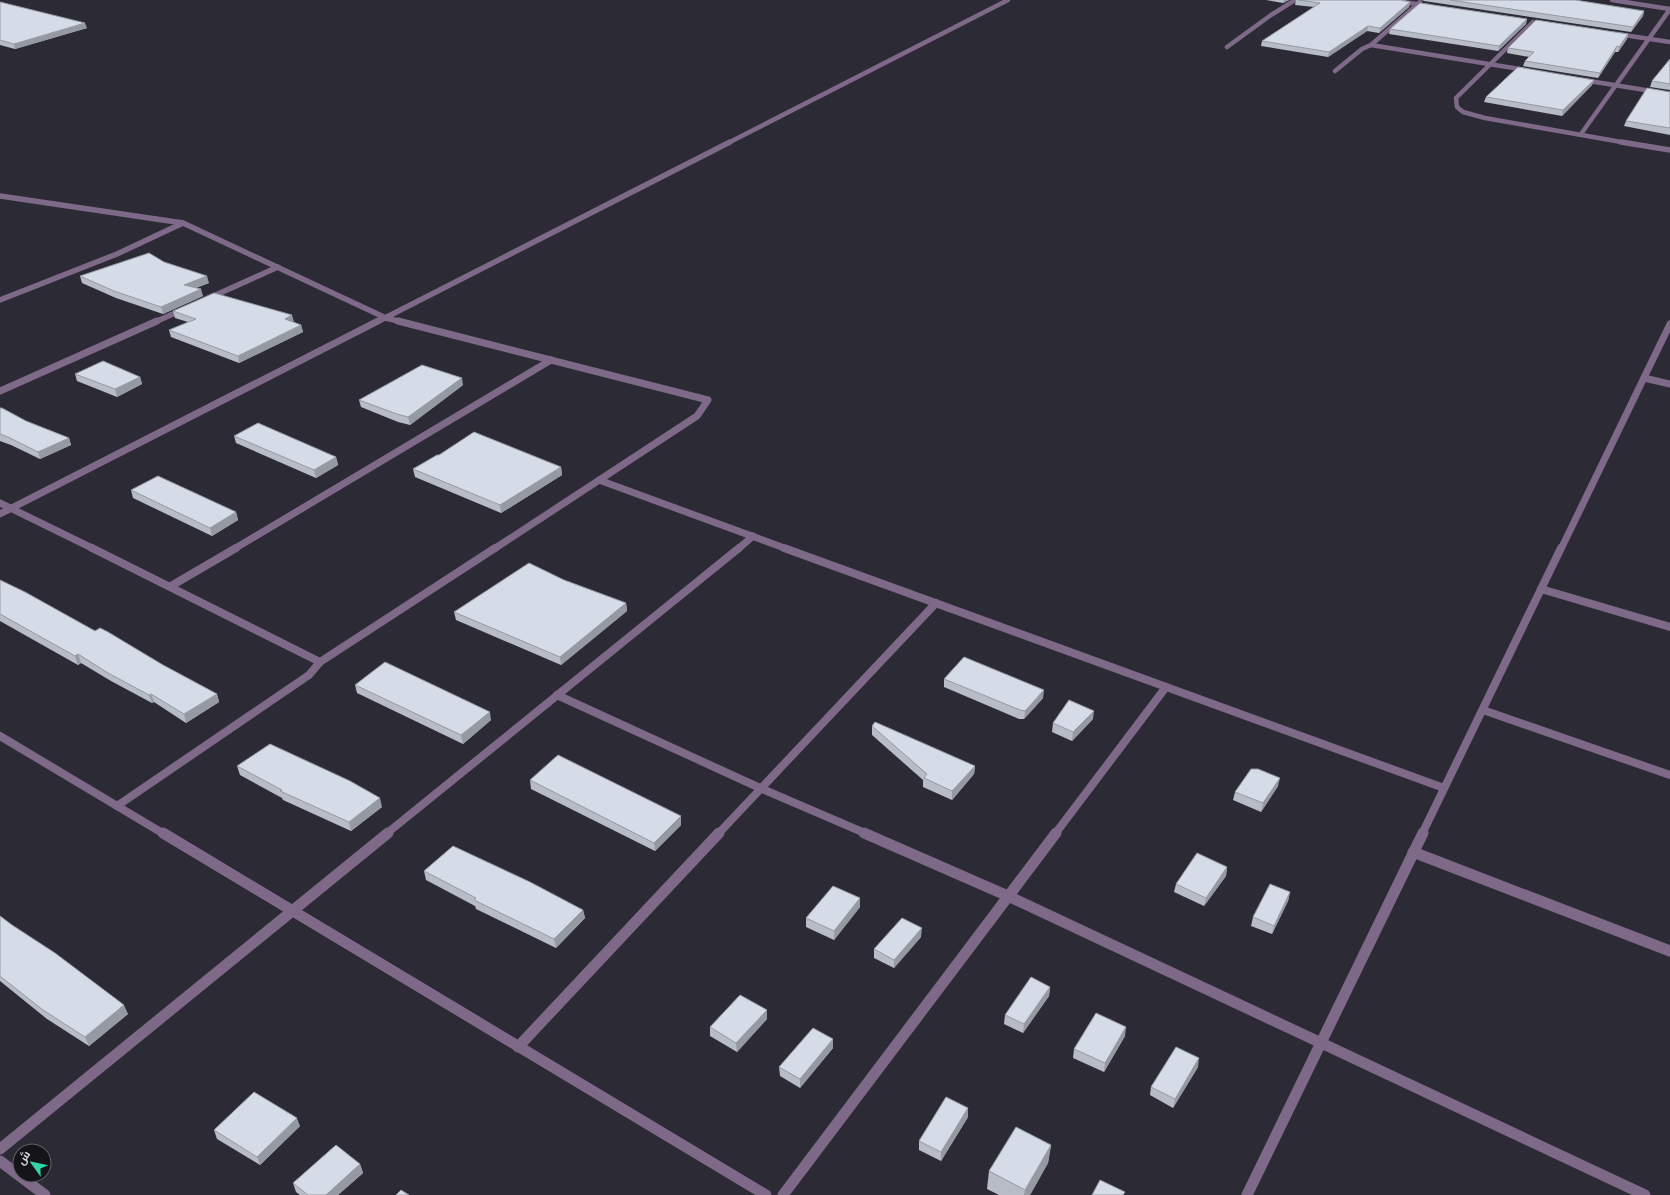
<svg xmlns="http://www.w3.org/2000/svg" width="1670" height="1195" font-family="'Nunito Sans',Cairo,sans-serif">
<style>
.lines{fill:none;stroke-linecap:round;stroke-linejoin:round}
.minor-far4{stroke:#7f6989;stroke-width:4.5}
.minor-far3{stroke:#7f6989;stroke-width:5.5}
.minor-far2{stroke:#7f6989;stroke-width:7}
.minor-far1{stroke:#7f6989;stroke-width:8}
.minor{stroke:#7f6989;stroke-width:11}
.wall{fill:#b7bcc7}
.shaded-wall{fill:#9599a2}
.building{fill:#d5dbe7;stroke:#9599a2}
</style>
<rect width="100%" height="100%" fill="#2c2b35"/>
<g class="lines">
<g class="minor-far4">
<polyline points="1391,0 1429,6"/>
<polyline points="1612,0 1670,9"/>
<polyline points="1533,22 1456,98 1457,107 1463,112 1485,118 1627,143"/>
<polyline points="1617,34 1670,42"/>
<polyline points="1371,45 1526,70"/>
<polyline points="1227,47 1271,15 1295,0"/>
<polyline points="1335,71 1362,49 1371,45 1420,2"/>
<polyline points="1583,80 1670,94"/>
<polyline points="1581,134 1670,9"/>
<polyline points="728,143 1008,0"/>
</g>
<g class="minor-far3">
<polyline points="1621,142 1670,150"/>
<polyline points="0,196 183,223 386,318 402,322"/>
<polyline points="209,298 278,267"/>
<polyline points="0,300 117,254 183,223"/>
<polyline points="155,322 184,309"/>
<polyline points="377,322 730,142"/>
</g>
<g class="minor-far2">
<polyline points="398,321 708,400 697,416 494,549"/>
<polyline points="1644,378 1670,384"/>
<polyline points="0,391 157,321"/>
<polyline points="599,480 787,549"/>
<polyline points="0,503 94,549"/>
<polyline points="0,514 378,321"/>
<polyline points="234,549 551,360"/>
<polyline points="738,549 753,536"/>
<polyline points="1561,549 1670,324"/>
</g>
<g class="minor-far1">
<polyline points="92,548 320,662"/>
<polyline points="784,548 1444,788"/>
<polyline points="171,586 236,548"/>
<polyline points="1541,589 1670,627"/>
<polyline points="557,695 760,788 867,834"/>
<polyline points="1483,710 1670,775"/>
<polyline points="0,736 164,834"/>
<polyline points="117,806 309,675 320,662 495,548"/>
<polyline points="386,834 739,548"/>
<polyline points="718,834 936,603"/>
<polyline points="1055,834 1166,687"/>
<polyline points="1422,834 1561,548"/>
</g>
<g class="minor">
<polyline points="163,833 766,1195"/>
<polyline points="864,833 1008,896 1645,1195"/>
<polyline points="1413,852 1670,951"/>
<polyline points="518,1047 719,833"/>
<polyline points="0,1149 388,833"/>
<polyline points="0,1161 45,1195"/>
<polyline points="783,1195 1056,833"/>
<polyline points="1247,1195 1423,833"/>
</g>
</g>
<g class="wall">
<polygon points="1266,0 1289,0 1283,3"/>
<polygon points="1296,0 1401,0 1410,2 1409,7 1379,33 1367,31 1328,57 1261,46 1262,41 1314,7 1295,5"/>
<polygon points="1422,0 1575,0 1644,11 1643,16 1631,32 1424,1"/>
<polygon points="0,2 87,28 15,49 0,45"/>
<polygon points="1527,19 1526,24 1498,51 1389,34 1390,29"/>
<polygon points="1628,34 1627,39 1618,52 1615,52 1598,78 1523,66 1525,61 1529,57 1507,53 1508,48"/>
<polygon points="1670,59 1670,90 1650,87 1652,81"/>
<polygon points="1594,80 1592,85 1562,116 1484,102 1486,97"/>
<polygon points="1670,92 1670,135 1624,126 1626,121"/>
<polygon points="164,262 209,283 196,288 203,296 163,314 116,298 82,283 80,276"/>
<polygon points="173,311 294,322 301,325 303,332 239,363 171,337 169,330 188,322 175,318"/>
<polygon points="75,374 140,377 142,384 117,397 77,381"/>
<polygon points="463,385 410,425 398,422 361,407 359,400"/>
<polygon points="0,408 26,421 69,438 71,445 40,459 11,445 0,441"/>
<polygon points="234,436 336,457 338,465 316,478 236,443"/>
<polygon points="439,455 561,467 562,475 501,513 415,477 413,469"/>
<polygon points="131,490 236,512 238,520 212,536 133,498"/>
<polygon points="0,580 95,631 163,665 217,694 219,702 186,723 154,702 152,703 111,681 81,663 78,665 0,621"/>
<polygon points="564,580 626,603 627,611 561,665 456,620 454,612"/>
<polygon points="944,679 1043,698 1024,719 1019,719 944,687"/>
<polygon points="355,685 491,720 463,744 357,693"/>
<polygon points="1093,719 1072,741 1052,732 1053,723"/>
<polygon points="872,726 975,766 974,774 952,800 923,787 923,780 872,735"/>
<polygon points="237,766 382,807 351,831 283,800 282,798 240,775"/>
<polygon points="530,780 681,816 681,825 655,851 531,789"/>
<polygon points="1278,786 1261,812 1233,800 1235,792"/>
<polygon points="1227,867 1226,876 1204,906 1174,892 1176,884"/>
<polygon points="424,871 583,910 585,918 556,948 476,909 475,906 426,880"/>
<polygon points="1290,892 1288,901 1272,934 1251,926 1253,917"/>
<polygon points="860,898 860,907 834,940 806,927 806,918"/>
<polygon points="0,916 12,925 128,1014 89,1046 47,1019 0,981"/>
<polygon points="921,937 894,968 874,958 874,949"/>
<polygon points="1050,987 1049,996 1023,1033 1004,1024 1005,1015"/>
<polygon points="767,1010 767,1019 737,1052 710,1036 710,1027"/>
<polygon points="1125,1036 1104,1072 1073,1058 1074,1049"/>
<polygon points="833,1039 833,1048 800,1088 780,1076 779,1067"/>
<polygon points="1198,1067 1173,1108 1150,1095 1151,1087"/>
<polygon points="968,1117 941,1161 919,1150 919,1141"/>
<polygon points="300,1126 260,1165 217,1139 214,1130"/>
<polygon points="1051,1145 1048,1163 1030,1195 999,1195 987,1189 989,1171"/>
<polygon points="360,1164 363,1173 338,1195 300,1195 296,1192 293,1183"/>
</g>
<g class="shaded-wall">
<polygon points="1284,0 1289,0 1283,3"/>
<polygon points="1410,2 1409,7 1379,33 1380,28"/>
<polygon points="1644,11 1643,16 1631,32 1633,27"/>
<polygon points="1527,19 1526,24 1498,51 1499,46"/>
<polygon points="85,23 87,28 15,49 14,44"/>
<polygon points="1368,26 1367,31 1328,57 1329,52"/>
<polygon points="1628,34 1627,39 1618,52 1619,47"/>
<polygon points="1617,46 1615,52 1598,78 1600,73"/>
<polygon points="1594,80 1592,85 1562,116 1563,110"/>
<polygon points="207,276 209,283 186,291 184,285"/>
<polygon points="201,289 203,296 163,314 161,307"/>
<polygon points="292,315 294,322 285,319"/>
<polygon points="301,325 303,332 239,363 238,356"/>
<polygon points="140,377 142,384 117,397 115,389"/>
<polygon points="462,378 463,385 410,425 408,417"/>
<polygon points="69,438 71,445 40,459 38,452"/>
<polygon points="336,457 338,465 316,478 314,470"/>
<polygon points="561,467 562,475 501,513 500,505"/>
<polygon points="236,512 238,520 212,536 210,528"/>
<polygon points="626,603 627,611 561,665 560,657"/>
<polygon points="78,654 81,663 78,665 75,656"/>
<polygon points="1044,690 1043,698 1024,719 1025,711"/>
<polygon points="151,694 154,702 152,703 149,695"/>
<polygon points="217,694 219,702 186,723 184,714"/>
<polygon points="1094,711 1093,719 1072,741 1073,732"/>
<polygon points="490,712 491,720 463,744 461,735"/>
<polygon points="975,766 974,774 952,800 952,791"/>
<polygon points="1280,778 1278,786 1261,812 1263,803"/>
<polygon points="380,798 382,807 351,831 349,822"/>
<polygon points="681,816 681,825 655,851 654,843"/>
<polygon points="1227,867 1226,876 1204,906 1206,898"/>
<polygon points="1290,892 1288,901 1272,934 1274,926"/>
<polygon points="860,898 860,907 834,940 834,931"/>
<polygon points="583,910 585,918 556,948 554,939"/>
<polygon points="922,928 921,937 894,968 894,960"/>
<polygon points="1050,987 1049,996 1023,1033 1024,1024"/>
<polygon points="124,1005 128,1014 89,1046 85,1037"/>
<polygon points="767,1010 767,1019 737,1052 736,1043"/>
<polygon points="1126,1027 1125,1036 1104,1072 1105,1063"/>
<polygon points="833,1039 833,1048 800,1088 800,1079"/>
<polygon points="1199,1058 1198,1067 1173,1108 1175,1099"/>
<polygon points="968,1108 968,1117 941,1161 941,1152"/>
<polygon points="297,1118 300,1126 260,1165 257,1157"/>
<polygon points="1051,1145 1048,1163 1030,1195 1024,1195 1025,1190"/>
<polygon points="360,1164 363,1173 338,1195 326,1195"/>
</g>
<g class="building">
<polygon points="1298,0 1401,0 1410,2 1380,28 1368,26 1329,52 1262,41 1320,3"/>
<polygon points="1450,0 1575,0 1644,11 1633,27"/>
<polygon points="0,2 85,23 14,44 0,40"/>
<polygon points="1420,3 1527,19 1499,46 1390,29"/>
<polygon points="1536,20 1628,34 1619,47 1617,46 1600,73 1525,61 1534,52 1508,48"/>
<polygon points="1670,59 1670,84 1652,81"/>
<polygon points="1518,67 1594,80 1563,110 1486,97"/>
<polygon points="1647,88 1670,92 1670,128 1626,121"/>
<polygon points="149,253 164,262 207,276 184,285 201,289 161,307 114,291 80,276"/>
<polygon points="214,293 292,315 285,319 301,325 238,356 169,330 196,319 173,311"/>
<polygon points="103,361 140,377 115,389 75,374"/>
<polygon points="422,365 462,378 408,417 397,414 359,400"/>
<polygon points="0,408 2,408 26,421 69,438 38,452 8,437 0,434"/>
<polygon points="258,423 336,457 314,470 234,436"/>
<polygon points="474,432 561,467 500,505 413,469 437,455 439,455"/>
<polygon points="158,476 236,512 210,528 131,490"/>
<polygon points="529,563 564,580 626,603 560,657 454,612"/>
<polygon points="0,580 25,592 95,631 100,628 108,632 163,665 217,694 184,714 151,694 149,695 108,673 78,654 75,656 0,614"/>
<polygon points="964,657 1044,690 1025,711 1020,710 944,679"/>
<polygon points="385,662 490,712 461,735 355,685"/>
<polygon points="1069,700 1094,711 1073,732 1053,723"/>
<polygon points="875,722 975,766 952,791 924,778 927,774 872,726"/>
<polygon points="270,744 350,781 380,798 349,822 280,791 282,790 237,766"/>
<polygon points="558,755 681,816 654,843 530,780"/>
<polygon points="1251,769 1258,769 1280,778 1263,803 1235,792"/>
<polygon points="453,846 530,882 583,910 554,939 474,900 476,898 424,871"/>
<polygon points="1197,853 1227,867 1206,898 1176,884"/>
<polygon points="1270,884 1290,892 1274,926 1253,917"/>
<polygon points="833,886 860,898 834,931 806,918"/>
<polygon points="0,916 12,925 55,953 124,1005 85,1037 43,1010 0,976"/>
<polygon points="902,918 922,928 894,960 874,949"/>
<polygon points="1031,977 1050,987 1024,1024 1005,1015"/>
<polygon points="740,995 767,1010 736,1043 710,1027"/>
<polygon points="1096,1013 1126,1027 1105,1063 1074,1049"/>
<polygon points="813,1028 833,1039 800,1079 779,1067"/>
<polygon points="1176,1047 1199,1058 1175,1099 1151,1087"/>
<polygon points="254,1092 297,1118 257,1157 214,1130"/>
<polygon points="946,1097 968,1108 941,1152 919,1141"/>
<polygon points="1016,1127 1051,1145 1025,1190 989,1171"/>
<polygon points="336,1145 360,1164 326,1195 308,1195 293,1183"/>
<polygon points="1100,1180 1125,1192 1123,1195 1092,1195"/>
<polygon points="401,1190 409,1195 396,1195"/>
</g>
<g transform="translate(32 1163) rotate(303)"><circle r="19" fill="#151419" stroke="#636268"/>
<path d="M0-3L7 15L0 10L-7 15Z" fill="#33d4a8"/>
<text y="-6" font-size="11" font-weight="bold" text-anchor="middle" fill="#d9d8df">ش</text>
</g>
</svg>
